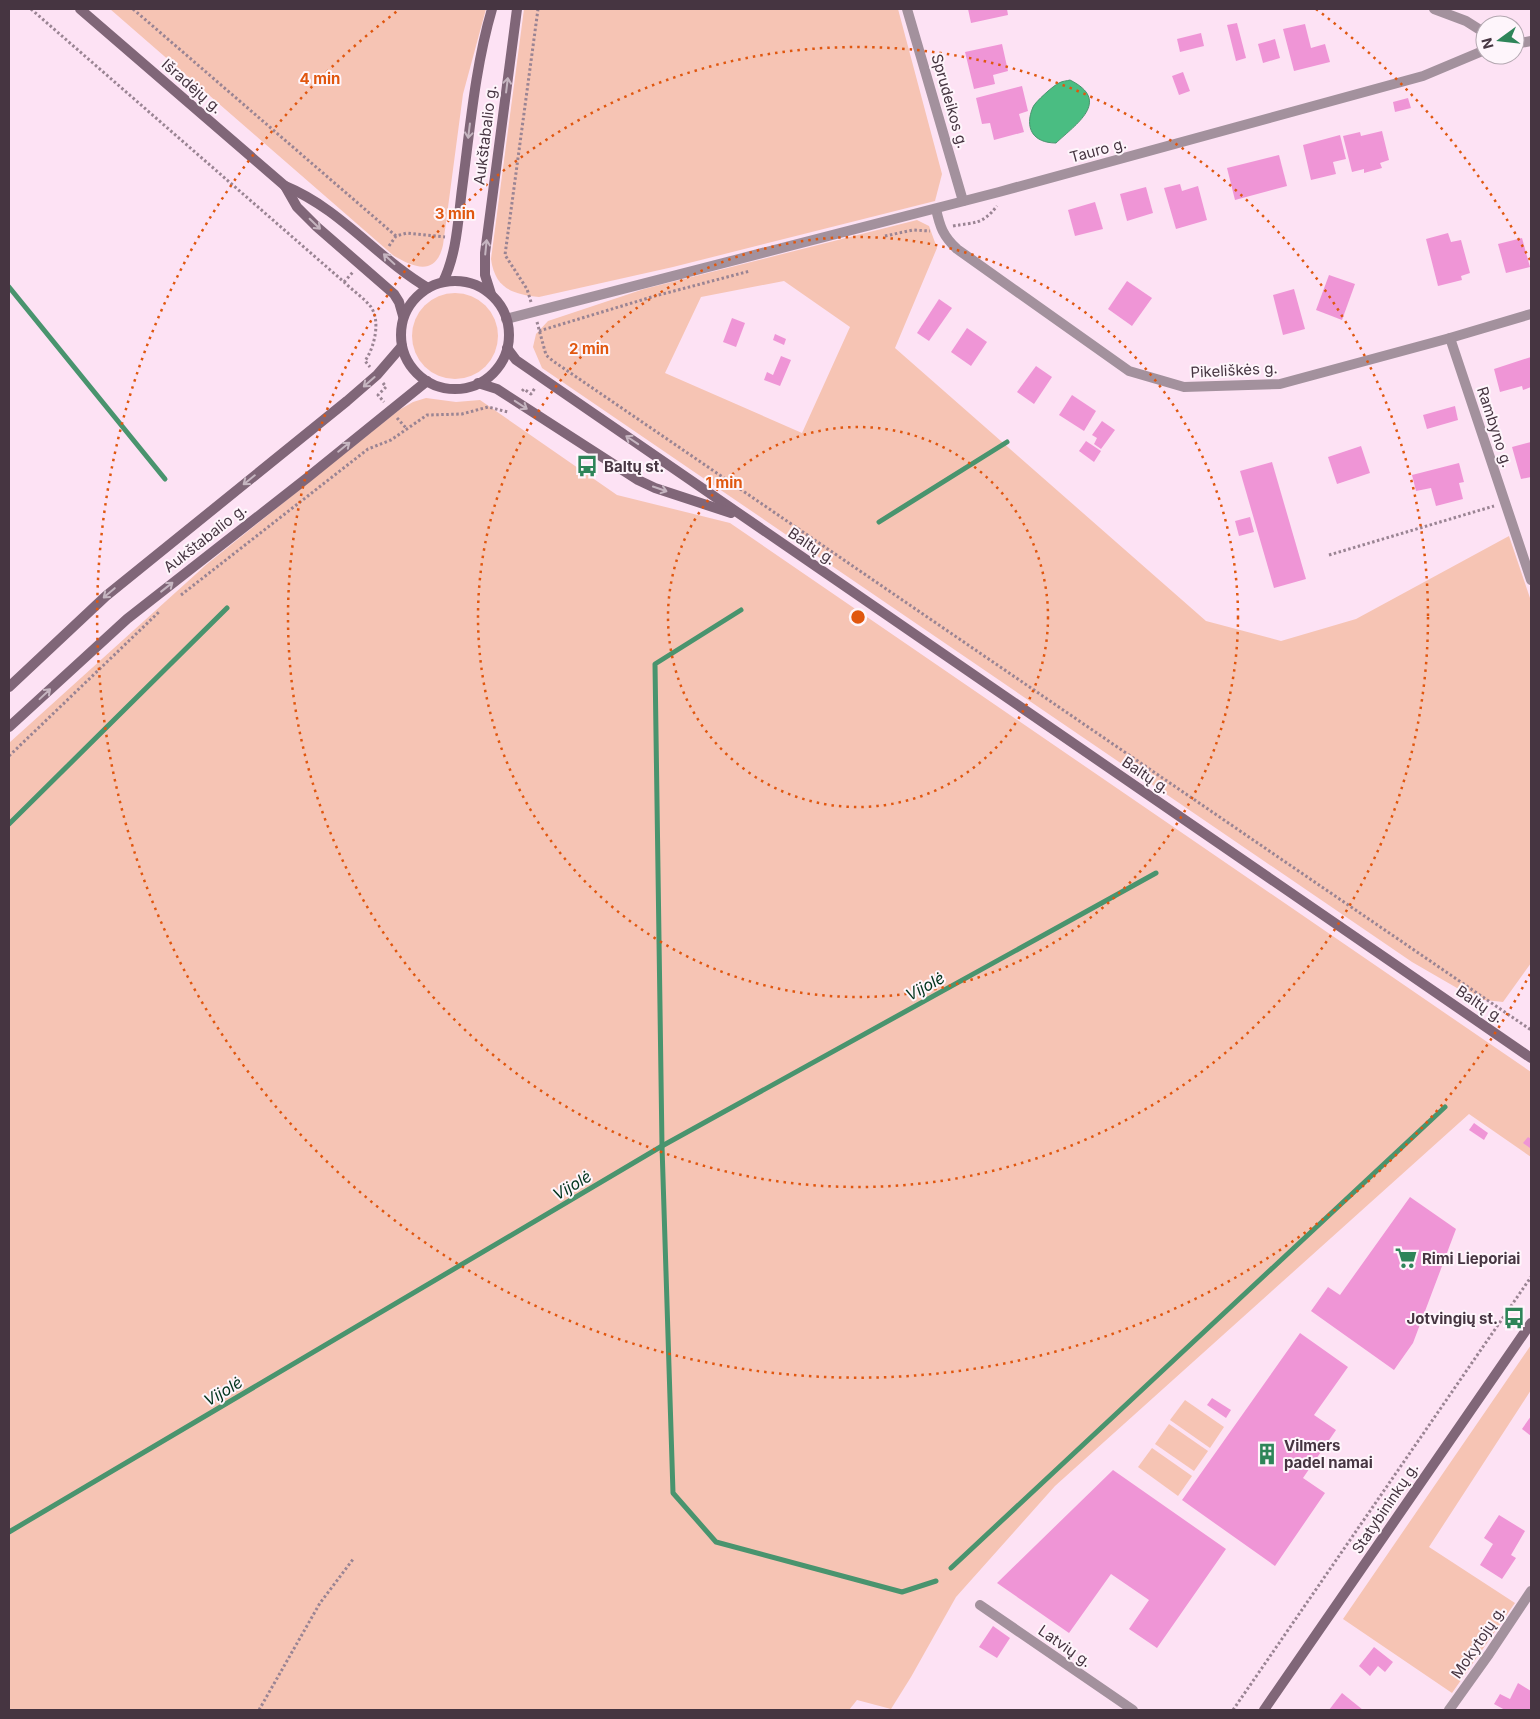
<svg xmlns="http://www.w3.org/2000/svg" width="1540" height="1719" font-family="Inter,sans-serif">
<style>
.green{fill:#f6c4b4;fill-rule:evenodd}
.water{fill:#4abd82;stroke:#49946e}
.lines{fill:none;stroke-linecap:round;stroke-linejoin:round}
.stream{stroke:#49946e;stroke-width:5}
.building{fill:#ef95d6}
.path{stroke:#9a8493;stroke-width:3;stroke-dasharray:2.5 2.5;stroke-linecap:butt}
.minor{stroke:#a3919d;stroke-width:10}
.secondary{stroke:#806678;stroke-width:10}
.oneway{stroke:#c5b5c0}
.ring{fill:none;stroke:#e0570f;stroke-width:2.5;stroke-dasharray:2.5 5}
.labels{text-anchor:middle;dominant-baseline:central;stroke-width:4;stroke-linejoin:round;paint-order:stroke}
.street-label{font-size:15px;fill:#463541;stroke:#fef5fb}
.poi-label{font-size:15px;font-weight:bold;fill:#463541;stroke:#fef5fb;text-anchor:start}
.water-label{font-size:16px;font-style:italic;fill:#00331c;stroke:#fef5fb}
.centre{fill:#e0570f;stroke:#fef5fb;stroke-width:2.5}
.ring-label{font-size:15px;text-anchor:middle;font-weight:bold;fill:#e0570f;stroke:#fef5fb;stroke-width:4;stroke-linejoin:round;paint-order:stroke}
</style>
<rect width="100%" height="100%" fill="#fde2f4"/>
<g class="green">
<path d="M110,9h376l-23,85 -20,151c-7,31 -28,23 -49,11z"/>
<path d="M524,9h374l44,165 -7,27 -262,66 -134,30c-26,-3 -44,-8 -48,-38z"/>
<path d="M917,220l12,6 8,22 -42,100 311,273 75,20 75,-22 153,-83 22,65v362l-28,39 -27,-3 -64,-37 -870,-594 -9,-21 3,-13 12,-13 96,-32zM784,281l66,46 -48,106 -137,-60 36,-76z"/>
<circle cx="455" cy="336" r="43"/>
<polygon points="426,398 456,402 480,400 617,495 730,523 1531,1072 1531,1157 1469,1114 1055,1486 956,1597 911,1677 891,1709 857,1700 849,1710 9,1710 9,743 207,564 399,410 413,402"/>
<polygon points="1531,1345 1531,1390 1429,1547 1515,1603 1452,1693 1343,1619"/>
<polygon points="1185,1400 1224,1427 1210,1448 1170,1420"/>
<polygon points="1169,1424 1208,1451 1194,1471 1155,1444"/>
<polygon points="1152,1448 1192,1476 1178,1496 1138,1467"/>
</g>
<path class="water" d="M1070,80c42,21 6,44 -14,63 -23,0 -32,-15 -23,-36 2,-5 21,-22 26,-24 3,-2 8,-2 11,-3z"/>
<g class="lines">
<g class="stream">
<polyline points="9,287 165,479"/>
<polyline points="879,522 1007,442"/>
<polyline points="741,610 655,664 662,1146 673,1493 716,1542 902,1592 936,1581"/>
<polyline points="9,824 227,608"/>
<polyline points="9,1532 662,1146 1156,873"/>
<polyline points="951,1568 1445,1107"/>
</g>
</g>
<g class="building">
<polygon points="968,9 1007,9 1008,15 971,23"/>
<polygon points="1237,23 1246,58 1236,61 1227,25"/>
<polygon points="1305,24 1311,48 1325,44 1330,62 1294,71 1283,29"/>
<polygon points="1201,33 1204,46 1180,52 1177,39"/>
<polygon points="1275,39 1280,58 1263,63 1258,44"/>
<polygon points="1002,44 1008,71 993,75 995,84 974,89 965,52"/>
<polygon points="1183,72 1190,91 1179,95 1172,76"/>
<polygon points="1022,86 1028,111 1019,114 1024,132 994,140 990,123 982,124 976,98"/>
<polygon points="1408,98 1411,108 1395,112 1393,102"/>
<polygon points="1382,131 1389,160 1380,163 1382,168 1364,173 1364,169 1352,172 1343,136 1360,132 1361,136"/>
<polygon points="1340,135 1346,159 1333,162 1336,174 1311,180 1303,145"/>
<polygon points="1279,155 1287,186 1235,200 1227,168"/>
<polygon points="1180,184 1182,191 1198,186 1207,220 1176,229 1164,188"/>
<polygon points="1146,187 1153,213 1127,221 1120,194"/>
<polygon points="1095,202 1103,229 1075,236 1068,210"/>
<polygon points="1448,233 1451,242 1461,240 1470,273 1461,276 1462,280 1438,286 1426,239"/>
<polygon points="1522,238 1530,267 1506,273 1498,244"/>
<polygon points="1329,275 1355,284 1342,320 1316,310"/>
<polygon points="1127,281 1152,298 1132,326 1108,309"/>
<polygon points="1294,289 1305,329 1283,335 1273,295"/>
<polygon points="939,299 952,308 929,341 917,333"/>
<polygon points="732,318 745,323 736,347 723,342"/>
<polygon points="967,328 987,342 971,366 951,352"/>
<polygon points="775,334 786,339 784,345 773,340"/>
<polygon points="781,356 791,360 780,386 764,380 767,372 773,375"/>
<polygon points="1531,357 1531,387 1523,390 1522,386 1500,392 1494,369"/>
<polygon points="1036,366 1052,377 1034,404 1017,392"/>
<polygon points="1072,395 1096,411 1084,431 1059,415"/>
<polygon points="1455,406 1458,420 1427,429 1423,415"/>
<polygon points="1102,421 1115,430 1101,449 1094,444 1097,438 1092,435"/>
<polygon points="1086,441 1101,451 1094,462 1079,451"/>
<polygon points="1531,442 1531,477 1521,479 1512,447"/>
<polygon points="1361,446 1370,473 1337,484 1328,457"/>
<polygon points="1272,462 1306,579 1274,588 1240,471"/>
<polygon points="1459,463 1464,482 1459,483 1463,499 1436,506 1431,488 1416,491 1412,475"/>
<polygon points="1250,517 1254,532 1239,536 1235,521"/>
<polygon points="1474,1123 1488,1133 1484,1140 1469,1130"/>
<polygon points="1528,1137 1531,1139 1530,1148 1523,1143"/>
<polygon points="1410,1197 1456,1229 1413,1343 1394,1370 1311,1311 1328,1287 1340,1295"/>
<polygon points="1300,1333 1348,1367 1314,1415 1336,1430 1303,1478 1325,1493 1275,1566 1182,1500"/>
<polygon points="1212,1398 1231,1410 1226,1418 1207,1405"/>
<polygon points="1531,1416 1531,1436 1522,1429"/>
<polygon points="1113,1470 1226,1549 1157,1648 1129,1629 1149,1600 1111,1574 1069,1633 997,1583"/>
<polygon points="1499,1515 1525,1531 1511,1555 1516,1558 1502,1579 1480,1565 1493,1544 1484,1538"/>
<polygon points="993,1626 1010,1638 997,1658 979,1647"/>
<polygon points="1374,1647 1393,1662 1385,1672 1378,1666 1370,1676 1359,1666"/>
<polygon points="1518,1683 1531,1691 1531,1710 1505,1710 1494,1704 1500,1694 1510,1699"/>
<polygon points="1342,1693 1363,1710 1329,1710"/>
</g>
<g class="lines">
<g class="path">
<path d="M31,9l313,273c8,8 20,16 27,25 10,15 3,41 -6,54l5,6"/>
<polyline points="133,9 396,236"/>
<path d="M953,226c22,-4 29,-1 44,-20"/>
<polyline points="885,236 913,230 930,231"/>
<polyline points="389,246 396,236 407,233 445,237"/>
<polyline points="344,282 353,272"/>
<polyline points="531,302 527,289 505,255 538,9"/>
<polyline points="537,322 546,355 553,361 1531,1030"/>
<polyline points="539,331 655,296 750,271"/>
<polyline points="383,383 386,387 378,395 384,402"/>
<polyline points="522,391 524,389 531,394 535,388"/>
<polyline points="397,418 407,429"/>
<polyline points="1329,555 1494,506"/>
<polyline points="181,595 368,449 391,440 427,415 462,414 488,407 508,412"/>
<polyline points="9,756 160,611"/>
<polyline points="259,1710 320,1603 354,1558"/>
<polyline points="1233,1710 1531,1277"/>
</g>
<g class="minor">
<polyline points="907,9 963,201"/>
<polyline points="1434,9 1466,21 1485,33"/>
<polyline points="1515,44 1531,41"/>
<path d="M936,209c4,18 7,27 21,40l172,122 55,16 96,-3 170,-46 81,-24"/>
<polyline points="506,319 999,192 1423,76 1485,50"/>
<polyline points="1450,338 1531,580"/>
<polyline points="980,1605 1133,1710"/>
<polyline points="1449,1710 1489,1654 1531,1591"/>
</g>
<g class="secondary">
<polyline points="80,9 285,186 297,207 317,227 394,294 399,302 403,316"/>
<path d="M285,186c56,23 92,72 143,102"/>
<circle cx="455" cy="335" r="54"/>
<path d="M443,282c14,-29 15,-62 19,-93 8,-60 13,-122 30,-180"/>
<polyline points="491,294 485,275 485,253 517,9"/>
<polyline points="507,348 516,360 542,378 1531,1058"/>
<polyline points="478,383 497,389 638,480 655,488 731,513"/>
<polyline points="9,687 106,596 347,401 377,375 402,346"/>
<polyline points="9,727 127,619 307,478 427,381"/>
<polyline points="1264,1710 1531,1323"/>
</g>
</g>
<defs><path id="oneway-shaft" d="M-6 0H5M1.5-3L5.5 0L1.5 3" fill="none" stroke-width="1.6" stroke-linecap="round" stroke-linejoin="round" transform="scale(1.25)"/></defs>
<g class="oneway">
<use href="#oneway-shaft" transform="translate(507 85) rotate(-83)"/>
<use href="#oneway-shaft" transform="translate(469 131) rotate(97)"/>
<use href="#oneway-shaft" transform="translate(315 224) rotate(44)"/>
<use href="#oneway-shaft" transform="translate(486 247) rotate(-84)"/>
<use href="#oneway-shaft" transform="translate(389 259) rotate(-137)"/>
<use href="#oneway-shaft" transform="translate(369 382) rotate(139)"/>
<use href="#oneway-shaft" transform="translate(521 405) rotate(33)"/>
<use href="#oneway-shaft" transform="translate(632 440) rotate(-146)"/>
<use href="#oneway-shaft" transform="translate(344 447) rotate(-39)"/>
<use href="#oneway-shaft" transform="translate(249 480) rotate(141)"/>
<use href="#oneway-shaft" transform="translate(660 489) rotate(19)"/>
<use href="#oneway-shaft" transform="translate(167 587) rotate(-38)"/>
<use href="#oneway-shaft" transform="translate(109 593) rotate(140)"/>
<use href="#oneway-shaft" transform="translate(45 694) rotate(-43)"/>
</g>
<g class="ring">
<circle cx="858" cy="617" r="190"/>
<circle cx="858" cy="617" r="380"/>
<circle cx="858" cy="617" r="570"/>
<path d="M1530 974A761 761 0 1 1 400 9M1316 9A761 761 0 0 1 1530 260"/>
</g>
<defs>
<g id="bus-bare" transform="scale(1.725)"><path d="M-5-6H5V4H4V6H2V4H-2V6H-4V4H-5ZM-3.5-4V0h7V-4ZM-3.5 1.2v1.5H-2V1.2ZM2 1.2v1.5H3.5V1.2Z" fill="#2e8559" stroke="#fef5fb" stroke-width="2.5" paint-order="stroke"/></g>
<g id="supermarket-bare" transform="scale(1.725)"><path d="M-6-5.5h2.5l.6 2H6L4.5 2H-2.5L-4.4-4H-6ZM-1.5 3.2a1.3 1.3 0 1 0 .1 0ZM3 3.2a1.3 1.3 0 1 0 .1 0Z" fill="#2e8559" stroke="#fef5fb" stroke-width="2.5" paint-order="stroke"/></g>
<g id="building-bare" transform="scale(1.725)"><path d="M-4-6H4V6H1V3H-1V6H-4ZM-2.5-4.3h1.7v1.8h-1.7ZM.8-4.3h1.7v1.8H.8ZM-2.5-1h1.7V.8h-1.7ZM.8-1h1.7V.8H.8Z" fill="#2e8559" stroke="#fef5fb" stroke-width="2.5" paint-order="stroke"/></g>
</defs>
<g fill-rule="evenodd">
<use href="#bus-bare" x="587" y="466"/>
<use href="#supermarket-bare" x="1406" y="1258"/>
<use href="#bus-bare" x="1514" y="1318"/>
<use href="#building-bare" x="1267" y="1454"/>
</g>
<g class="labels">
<g class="street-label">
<text transform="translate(192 86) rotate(41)">Išradėjų g.</text>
<text transform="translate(950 101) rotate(74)">Sprudeikos g.</text>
<text transform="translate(485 135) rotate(-83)">Aukštabalio g.</text>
<text transform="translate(1098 150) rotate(-15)">Tauro g.</text>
<text transform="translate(1234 370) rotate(-3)">Pikeliškės g.</text>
<text transform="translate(1495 427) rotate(72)">Rambyno g.</text>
<text transform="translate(205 538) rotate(-38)">Aukštabalio g.</text>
<text transform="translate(812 546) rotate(34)">Baltų g.</text>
<text transform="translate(1146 775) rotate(34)">Baltų g.</text>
<text transform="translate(1480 1004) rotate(34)">Baltų g.</text>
<text transform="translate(1385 1508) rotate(-56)">Statybininkų g.</text>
<text transform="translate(1478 1642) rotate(-56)">Mokytojų g.</text>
<text transform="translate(1065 1646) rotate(35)">Latvių g.</text>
</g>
<g class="poi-label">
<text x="604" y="466">Baltų st.</text>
<text x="1422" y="1258">Rimi Lieporiai</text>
<text x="1498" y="1318" text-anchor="end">Jotvingių st.</text>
<text x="1284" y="1445">Vilmers<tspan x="1284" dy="17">padel namai</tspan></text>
</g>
<g class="water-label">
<text transform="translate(925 986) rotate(-29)">Vijolė</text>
<text transform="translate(572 1185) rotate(-31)">Vijolė</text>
<text transform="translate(223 1391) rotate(-31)">Vijolė</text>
</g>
</g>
<circle cx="858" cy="617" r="8" class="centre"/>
<g class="ring-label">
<text x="320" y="84">4 min</text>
<text x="455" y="219">3 min</text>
<text x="589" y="354">2 min</text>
<text x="724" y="488">1 min</text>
</g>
<rect width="1540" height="1719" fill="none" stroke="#463541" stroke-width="20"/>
<g transform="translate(1500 40) rotate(255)"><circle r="24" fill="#fef5fb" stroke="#b4a8b1"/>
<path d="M0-4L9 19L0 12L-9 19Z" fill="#2e8559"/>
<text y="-8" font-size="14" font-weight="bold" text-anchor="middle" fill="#463541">N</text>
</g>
</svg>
